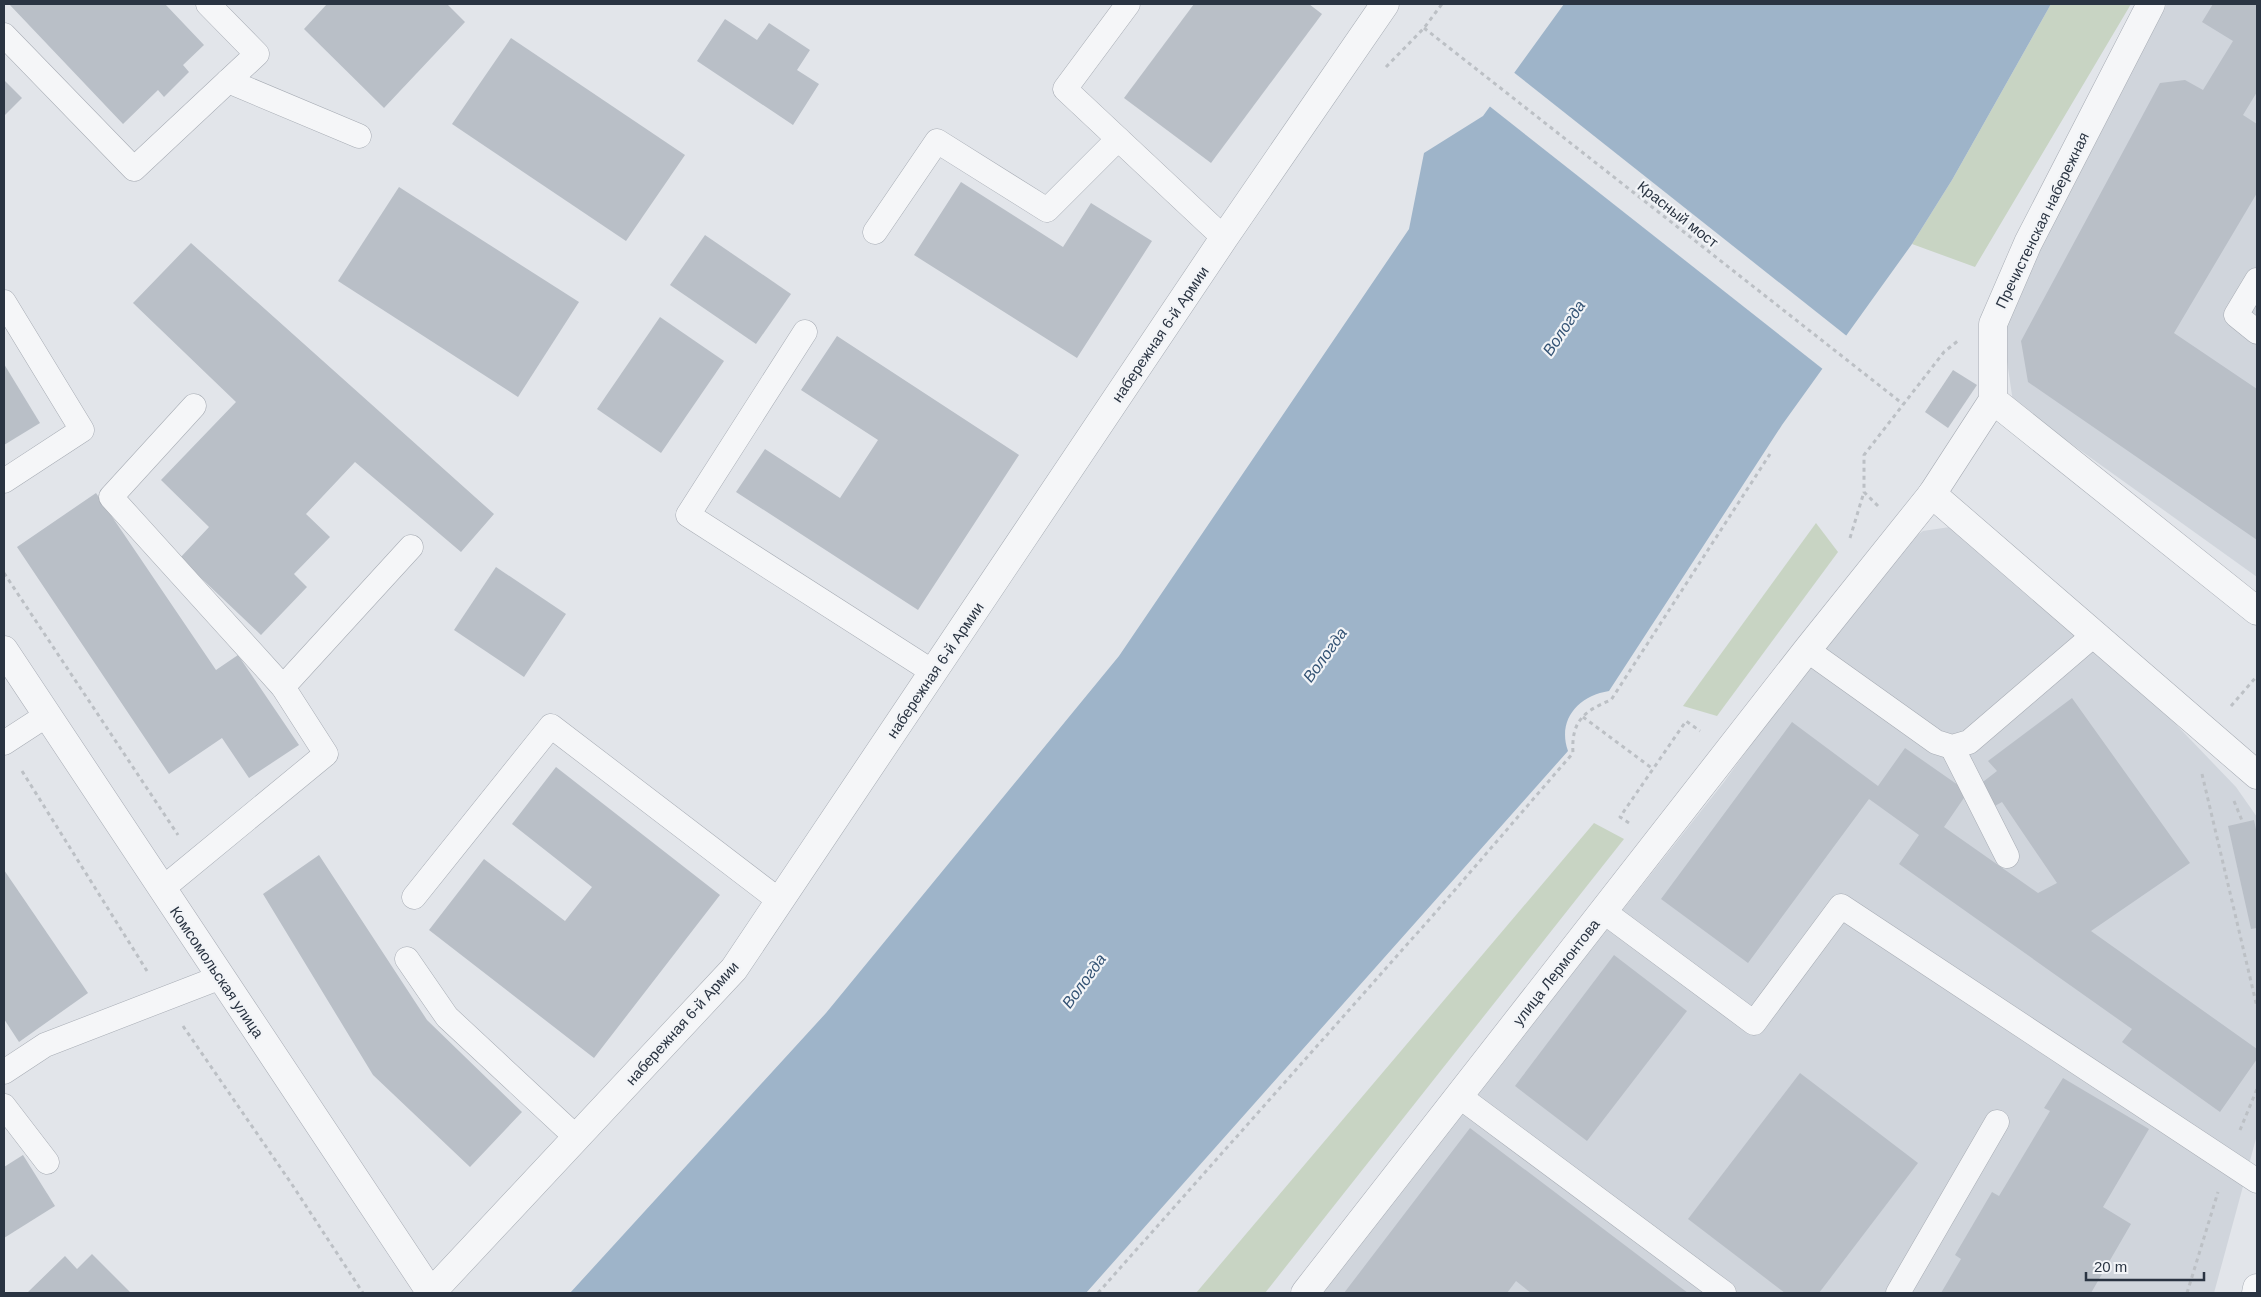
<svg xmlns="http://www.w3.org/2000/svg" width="2261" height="1297" font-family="Helvetica,sans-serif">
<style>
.built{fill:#d0d5dc}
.green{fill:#c8d4c3}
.water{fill:#9eb4c9}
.pier{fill:#e2e5ea}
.building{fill:#b9bfc7}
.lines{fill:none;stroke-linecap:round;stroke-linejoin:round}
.lane-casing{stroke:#a7acb4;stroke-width:25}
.street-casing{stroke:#a7acb4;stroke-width:29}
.path{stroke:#bcc0c5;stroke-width:3;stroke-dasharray:4 4;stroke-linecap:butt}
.lane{stroke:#f5f6f8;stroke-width:24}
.street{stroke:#f5f6f8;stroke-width:28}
.labels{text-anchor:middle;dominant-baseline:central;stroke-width:4.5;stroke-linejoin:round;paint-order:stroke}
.street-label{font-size:15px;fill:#2a3442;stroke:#f2f4f7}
.water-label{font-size:16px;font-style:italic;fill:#355475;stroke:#f2f4f7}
</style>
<rect width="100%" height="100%" fill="#e2e5ea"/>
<g class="built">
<polygon points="2167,4 2257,4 2257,577 2013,402 2002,327 2037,248"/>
<polygon points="1950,527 2049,592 2236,787 2257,817 2257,1135 2214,1293 1319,1293 1724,782 1879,568 1899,548 1923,531"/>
</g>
<g class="green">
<polygon points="2051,4 2131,4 1975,267 1912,244 1952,180"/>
<polygon points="1816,523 1838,552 1717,716 1683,706"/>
<polygon points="1594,823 1624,839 1265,1293 1196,1293"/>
</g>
<path class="water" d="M1564,4h487l-99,176 -40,64 -130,181 -173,266c-31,5 -52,29 -41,60l-482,542h-516l256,-280 293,-357 290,-427 15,-76 59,-37z"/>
<polygon class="pier" points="1512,71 1848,337 1824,370 1488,105"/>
<g class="building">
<polygon points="9,4 165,4 204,45 183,65 189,72 164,97 158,90 123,124"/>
<polygon points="327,4 447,4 465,22 384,108 304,29"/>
<polygon points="1194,4 1309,4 1322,14 1211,163 1124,98"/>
<polygon points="2213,4 2257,4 2257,92 2243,115 2257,124 2257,193 2174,333 2257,389 2257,540 2028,382 2021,341 2160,83 2185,80 2203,90 2233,41 2202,22"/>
<polygon points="725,19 757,40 769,23 810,50 797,70 819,84 793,125 697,61"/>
<polygon points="511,38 685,155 626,241 452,124"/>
<polygon points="4,80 22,98 4,116"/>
<polygon points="961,182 1063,247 1091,203 1152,241 1077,358 914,255"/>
<polygon points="399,187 579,302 518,397 338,281"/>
<polygon points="705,235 791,294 756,344 670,285"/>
<polygon points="191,243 494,514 461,552 355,462 306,514 330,537 294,574 307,587 261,635 180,558 209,527 161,480 236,402 133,303"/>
<polygon points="660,317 724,361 661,453 597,409"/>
<polygon points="837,336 1019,455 918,610 736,492 765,449 840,498 878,440 801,390"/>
<polygon points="4,364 40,423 4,445"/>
<polygon points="1953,370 1977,385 1948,428 1925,412"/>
<polygon points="96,493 216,670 238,655 299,745 249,778 222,738 169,774 17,547"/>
<polygon points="496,567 566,614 524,677 454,630"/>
<polygon points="2072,698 2190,863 2091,931 2257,1049 2257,1059 2220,1112 2122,1042 2132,1029 1899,864 1919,835 1869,799 1748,963 1661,899 1792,722 1878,786 1905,748 1968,792 1944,827 2038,893 2057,883 2002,802 1993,807 1979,785 1997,771 1988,761"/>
<polygon points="556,767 720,895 594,1058 429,930 484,859 565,921 592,887 512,824"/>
<polygon points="2254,820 2257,834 2257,928 2251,929 2228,826"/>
<polygon points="319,855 427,1020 522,1112 470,1167 373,1075 263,894"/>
<polygon points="4,870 88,993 19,1042 4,1019"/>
<polygon points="1614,955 1687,1011 1587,1141 1515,1086"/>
<polygon points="1800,1073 1918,1163 1819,1293 1785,1293 1688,1219"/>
<polygon points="2063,1078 2149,1129 2103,1207 2131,1224 2091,1293 1941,1293 1961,1259 1955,1255 1992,1192 1999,1196 2050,1111 2044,1108"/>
<polygon points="1470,1128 1688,1293 1531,1293 1516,1281 1507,1293 1344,1293"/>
<polygon points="23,1155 55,1206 4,1238 4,1167"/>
<polygon points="92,1254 131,1293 27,1293 65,1256 77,1269"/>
</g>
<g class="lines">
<g class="lane-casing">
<g id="lane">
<polyline points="1128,4 1065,89 1224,238"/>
<polyline points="4,35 134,169 257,54 208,4"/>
<polyline points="228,81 359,136"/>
<polyline points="875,232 937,141 1047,210 1118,139"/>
<polyline points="2257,280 2236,315 2257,332"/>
<polyline points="4,302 82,430 4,481"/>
<polyline points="805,332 688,515 933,672"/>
<polyline points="1807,650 1936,742 1952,747 1969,742 2095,634"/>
<polyline points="283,687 411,547"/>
<polyline points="4,743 47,715"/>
<polyline points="1952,747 2007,856"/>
<polyline points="162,889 326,754 283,687 111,497 194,406"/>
<polyline points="414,897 551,726 780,901"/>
<polyline points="1603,911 1754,1023 1841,906 2257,1181"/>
<polyline points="407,959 447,1017 577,1138"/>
<polyline points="4,1072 45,1045 221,977"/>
<polyline points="1459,1096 1724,1293"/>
<polyline points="4,1106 47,1162"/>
<polyline points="1898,1293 1997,1122"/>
</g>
</g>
<g class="street-casing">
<g id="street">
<polyline points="1993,400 2257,611"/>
<polyline points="1932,494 2257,775"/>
<polyline points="4,650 431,1293"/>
<polyline points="431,1293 734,969 1224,238 1385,4"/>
<polyline points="1305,1293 1807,650 1932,494 1993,400 1993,324 2028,243 2151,4"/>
<polyline points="2256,1293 2257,1288"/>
</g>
</g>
<g class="path">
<polyline points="1424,28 1903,404"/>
<polyline points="1386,67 1424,28 1442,4"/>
<polyline points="1878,506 1864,492 1864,455 1944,352 1959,340"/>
<polyline points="1850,538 1864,492"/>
<polyline points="4,573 178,835"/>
<polyline points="2231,706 2257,676"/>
<polyline points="1583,717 1653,769"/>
<polyline points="22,771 147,971"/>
<polyline points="2202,774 2257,1007"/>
<polyline points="2234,801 2243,823"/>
<polyline points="1629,823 1620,817 1686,721 1700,731"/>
<polyline points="183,1026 291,1183 363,1293"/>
<polyline points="2240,1130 2257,1089"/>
<path d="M1098,1293l337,-380 138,-160c-2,-32 11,-42 38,-53l159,-246"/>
<polyline points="2187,1293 2218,1192"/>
</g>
<use href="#lane" class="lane"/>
<use href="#street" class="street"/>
</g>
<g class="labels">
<g class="street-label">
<text transform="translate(1678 214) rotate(38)">Красный мост</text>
<text transform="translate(2042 220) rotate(-64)">Пречистенская набережная</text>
<text transform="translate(1160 334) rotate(-56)">набережная 6-й Армии</text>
<text transform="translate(935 670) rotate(-56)">набережная 6-й Армии</text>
<text transform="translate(217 972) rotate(56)">Комсомольская улица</text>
<text transform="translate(1556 972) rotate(-52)">улица Лермонтова</text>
<text transform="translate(682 1023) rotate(-48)">набережная 6-й Армии</text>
</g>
<g class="water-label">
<text transform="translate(1564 328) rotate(-56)">Вологда</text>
<text transform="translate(1325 655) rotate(-54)">Вологда</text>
<text transform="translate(1084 981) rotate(-54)">Вологда</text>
</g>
</g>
<rect width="2261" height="1297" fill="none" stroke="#2a3442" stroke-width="10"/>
<path d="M2086 1272v8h118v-8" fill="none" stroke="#2a3442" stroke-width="2.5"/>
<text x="2094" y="1272" font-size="15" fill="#2a3442" stroke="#f2f4f7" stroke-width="4" paint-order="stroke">20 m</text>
</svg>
